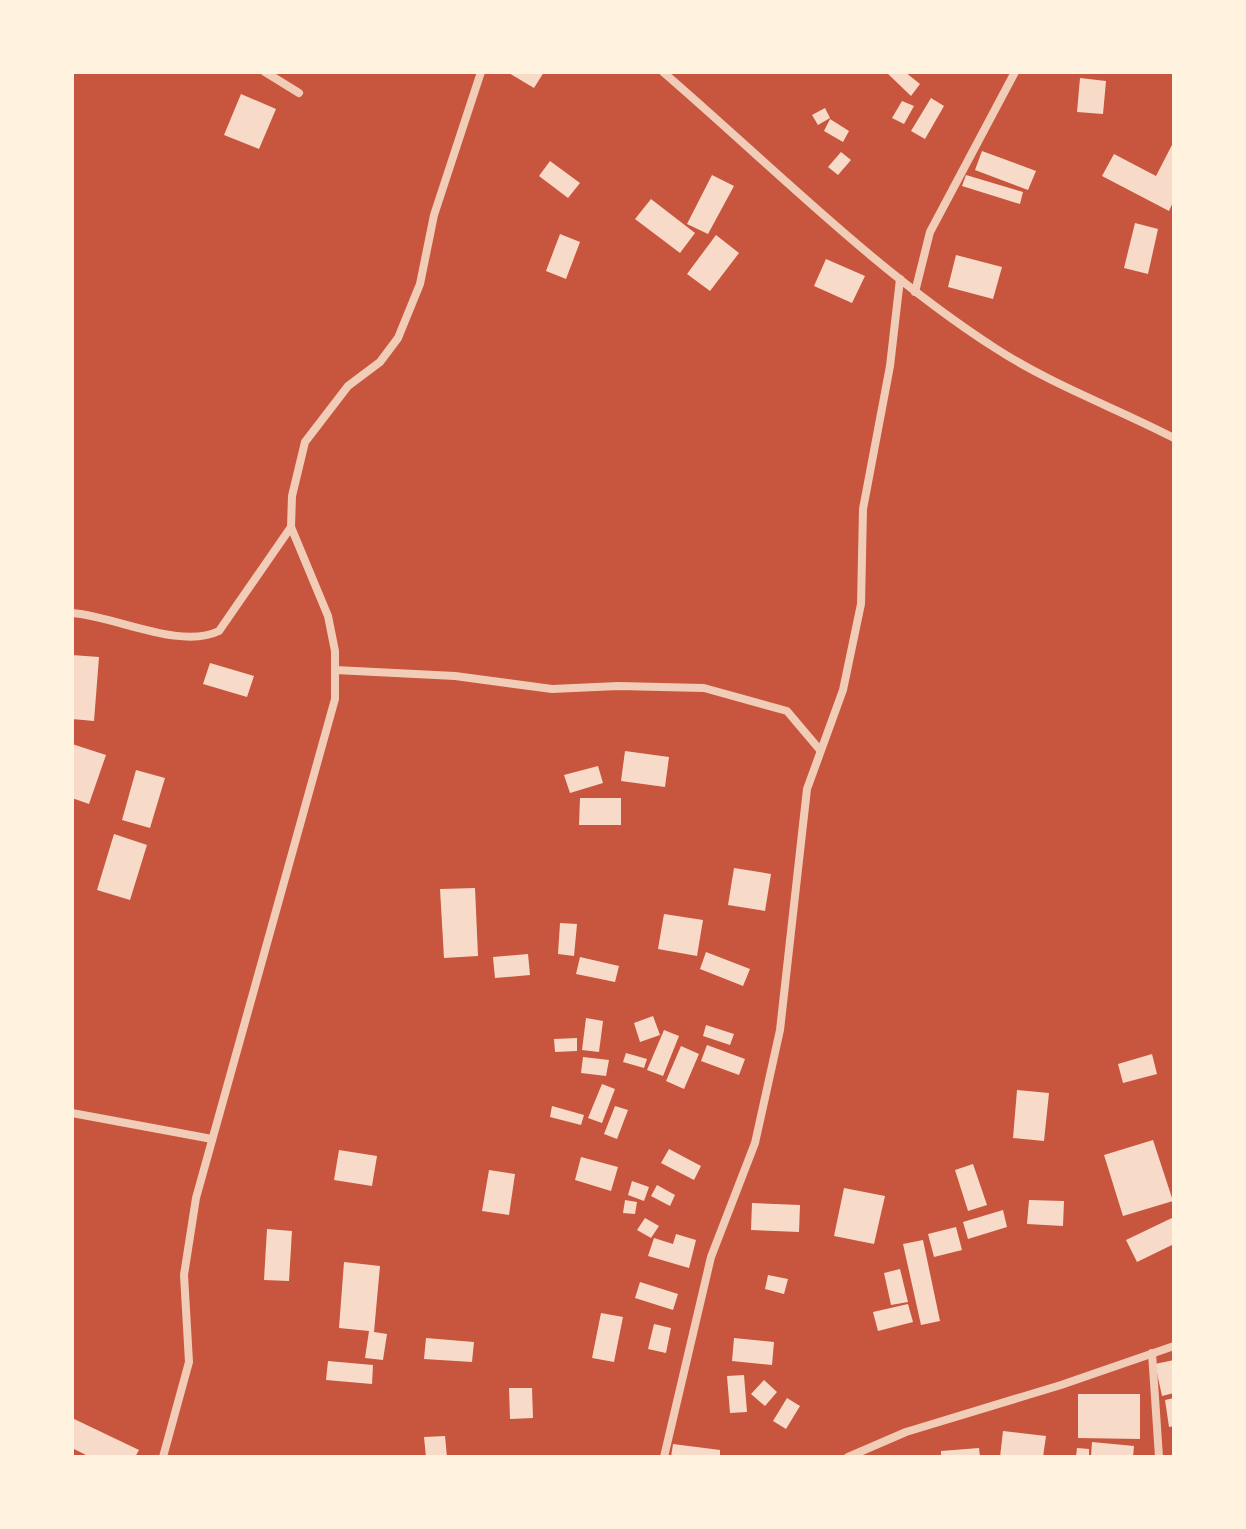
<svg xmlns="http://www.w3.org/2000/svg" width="1246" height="1529" font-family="Manrope,sans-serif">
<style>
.building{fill:#f7dbc8}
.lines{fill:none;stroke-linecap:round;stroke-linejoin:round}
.minor{stroke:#f1ccb7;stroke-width:8}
</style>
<rect width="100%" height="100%" fill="#c8553d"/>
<g class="building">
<polygon points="507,72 544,72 534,88"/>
<polygon points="886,72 905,72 920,84 911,96"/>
<polygon points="1080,78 1106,81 1103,114 1077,112"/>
<polygon points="241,94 276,109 259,149 224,135"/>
<polygon points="931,98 944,106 925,139 911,131"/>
<polygon points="902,101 914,106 904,124 892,118"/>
<polygon points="825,108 830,118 818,125 812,115"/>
<polygon points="830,119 849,131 843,142 824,131"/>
<polygon points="1174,141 1174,200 1169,211 1102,176 1114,154 1156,176"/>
<polygon points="982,151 1036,171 1028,190 975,170"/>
<polygon points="841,152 851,160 838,175 828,167"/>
<polygon points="550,161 580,183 568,198 539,176"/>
<polygon points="712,175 734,186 708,234 687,224"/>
<polygon points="966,175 1023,192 1020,204 962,186"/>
<polygon points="651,199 695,233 680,253 635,219"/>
<polygon points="1135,223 1158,229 1148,274 1124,268"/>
<polygon points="560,234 580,242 566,279 546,271"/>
<polygon points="716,235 739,253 710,291 687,274"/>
<polygon points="956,255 1002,267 993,299 948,287"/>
<polygon points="826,259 865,276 852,303 814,286"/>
<polygon points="72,655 99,657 94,721 72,719"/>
<polygon points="210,663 254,676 247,697 203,684"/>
<polygon points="72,744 106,755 89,804 72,798"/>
<polygon points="625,751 669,757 665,787 621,781"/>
<polygon points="598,766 603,783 570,793 564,775"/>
<polygon points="136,770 165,778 150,828 122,820"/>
<polygon points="580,798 621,798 621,825 579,825"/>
<polygon points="114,834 147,845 130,900 97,890"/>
<polygon points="734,868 771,874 765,911 728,905"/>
<polygon points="475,888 478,956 444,958 440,889"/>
<polygon points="664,914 703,920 697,956 658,949"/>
<polygon points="560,923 577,924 574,956 558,954"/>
<polygon points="706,952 750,969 743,986 700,969"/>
<polygon points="528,954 530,975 495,978 493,957"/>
<polygon points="580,957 619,966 615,982 576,974"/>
<polygon points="653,1016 660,1035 640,1042 634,1023"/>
<polygon points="586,1018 603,1021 599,1052 582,1050"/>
<polygon points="706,1025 734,1034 730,1045 703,1036"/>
<polygon points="664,1030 679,1036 663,1076 647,1070"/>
<polygon points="577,1038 577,1051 555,1052 554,1039"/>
<polygon points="707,1045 745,1059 739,1075 701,1061"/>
<polygon points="681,1046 699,1054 684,1089 666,1081"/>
<polygon points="626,1053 647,1059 644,1068 623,1062"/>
<polygon points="1152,1054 1157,1074 1123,1083 1118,1064"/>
<polygon points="583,1057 609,1060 606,1076 581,1073"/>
<polygon points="602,1084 615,1089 602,1123 588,1118"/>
<polygon points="1017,1090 1049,1093 1044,1141 1013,1138"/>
<polygon points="552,1106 584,1115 581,1125 550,1117"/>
<polygon points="615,1106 628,1110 617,1139 604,1134"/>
<polygon points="1153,1140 1173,1201 1123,1216 1104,1155"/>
<polygon points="669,1149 701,1166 694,1180 661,1163"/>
<polygon points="339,1150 377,1156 372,1186 334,1180"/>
<polygon points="581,1157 618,1167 611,1191 575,1180"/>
<polygon points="973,1164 987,1205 968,1211 955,1170"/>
<polygon points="489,1170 515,1174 509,1215 482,1211"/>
<polygon points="632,1181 649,1187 644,1201 628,1195"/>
<polygon points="657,1185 675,1195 670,1206 651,1196"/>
<polygon points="844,1188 885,1196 874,1244 834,1236"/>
<polygon points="625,1200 637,1202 635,1214 623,1213"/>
<polygon points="1029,1200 1064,1201 1063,1226 1027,1224"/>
<polygon points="752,1203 800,1205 799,1232 751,1230"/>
<polygon points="1003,1210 1007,1227 968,1239 963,1222"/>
<polygon points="1174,1217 1174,1244 1137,1262 1126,1240"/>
<polygon points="645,1218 659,1226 651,1238 637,1230"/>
<polygon points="956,1227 962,1250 934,1257 928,1234"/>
<polygon points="267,1229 292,1231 289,1281 264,1280"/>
<polygon points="676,1234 696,1240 689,1268 648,1256 654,1238 673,1244"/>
<polygon points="923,1240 940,1321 921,1325 903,1244"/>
<polygon points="344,1262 380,1266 374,1332 387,1334 383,1360 365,1358 369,1331 339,1328"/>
<polygon points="900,1269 908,1302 891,1305 884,1273"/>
<polygon points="768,1275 788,1279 784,1294 765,1289"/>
<polygon points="640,1282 678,1294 673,1310 635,1298"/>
<polygon points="908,1304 913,1322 878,1331 873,1312"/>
<polygon points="601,1313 623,1317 614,1362 592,1358"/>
<polygon points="654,1324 671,1328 666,1353 648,1349"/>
<polygon points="426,1338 474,1342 472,1362 424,1359"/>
<polygon points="734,1338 774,1342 772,1365 732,1361"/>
<polygon points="1174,1360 1174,1393 1162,1396 1155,1364"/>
<polygon points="328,1361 373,1365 372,1384 326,1380"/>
<polygon points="744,1375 747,1412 730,1413 727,1376"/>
<polygon points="764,1380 777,1392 765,1406 751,1394"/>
<polygon points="509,1388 532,1388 533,1418 510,1419"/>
<polygon points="1078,1394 1140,1394 1140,1439 1078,1438"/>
<polygon points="787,1398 800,1406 786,1429 773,1421"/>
<polygon points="1174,1398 1174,1426 1169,1427 1165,1400"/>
<polygon points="72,1418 139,1450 135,1457 90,1457 72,1448"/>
<polygon points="1003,1431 1046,1436 1043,1457 1000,1457"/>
<polygon points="445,1436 447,1457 426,1457 424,1437"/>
<polygon points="1092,1442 1134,1446 1133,1457 1091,1457"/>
<polygon points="673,1444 720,1450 720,1457 671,1457"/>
<polygon points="979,1448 980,1457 941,1457 941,1451"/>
<polygon points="1077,1448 1089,1449 1089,1457 1076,1457"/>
</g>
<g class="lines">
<g class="minor">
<polyline points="265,72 299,93"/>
<path d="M663,72c108,93 211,198 332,276 57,37 119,59 179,90"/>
<polyline points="915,292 930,232 1015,72"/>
<path d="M72,613c43,3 108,37 147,18l72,-104"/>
<polyline points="335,670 455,676 552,689 618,686 704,688 787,711 820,750"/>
<polyline points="72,1113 212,1139"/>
<polyline points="1152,1353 1159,1457"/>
<polyline points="163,1457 189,1362 184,1275 196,1198 335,699 335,651 328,616 291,527 292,496 305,442 348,386 380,362 398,338 420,284 434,215 481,72"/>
<polyline points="664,1457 711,1257 755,1143 780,1030 807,789 843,690 861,604 863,509 890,366 900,279"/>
<polyline points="848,1457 906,1432 1061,1385 1174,1346"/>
</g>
</g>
<rect width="1246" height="1529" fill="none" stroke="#fff3e0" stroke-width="148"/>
</svg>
